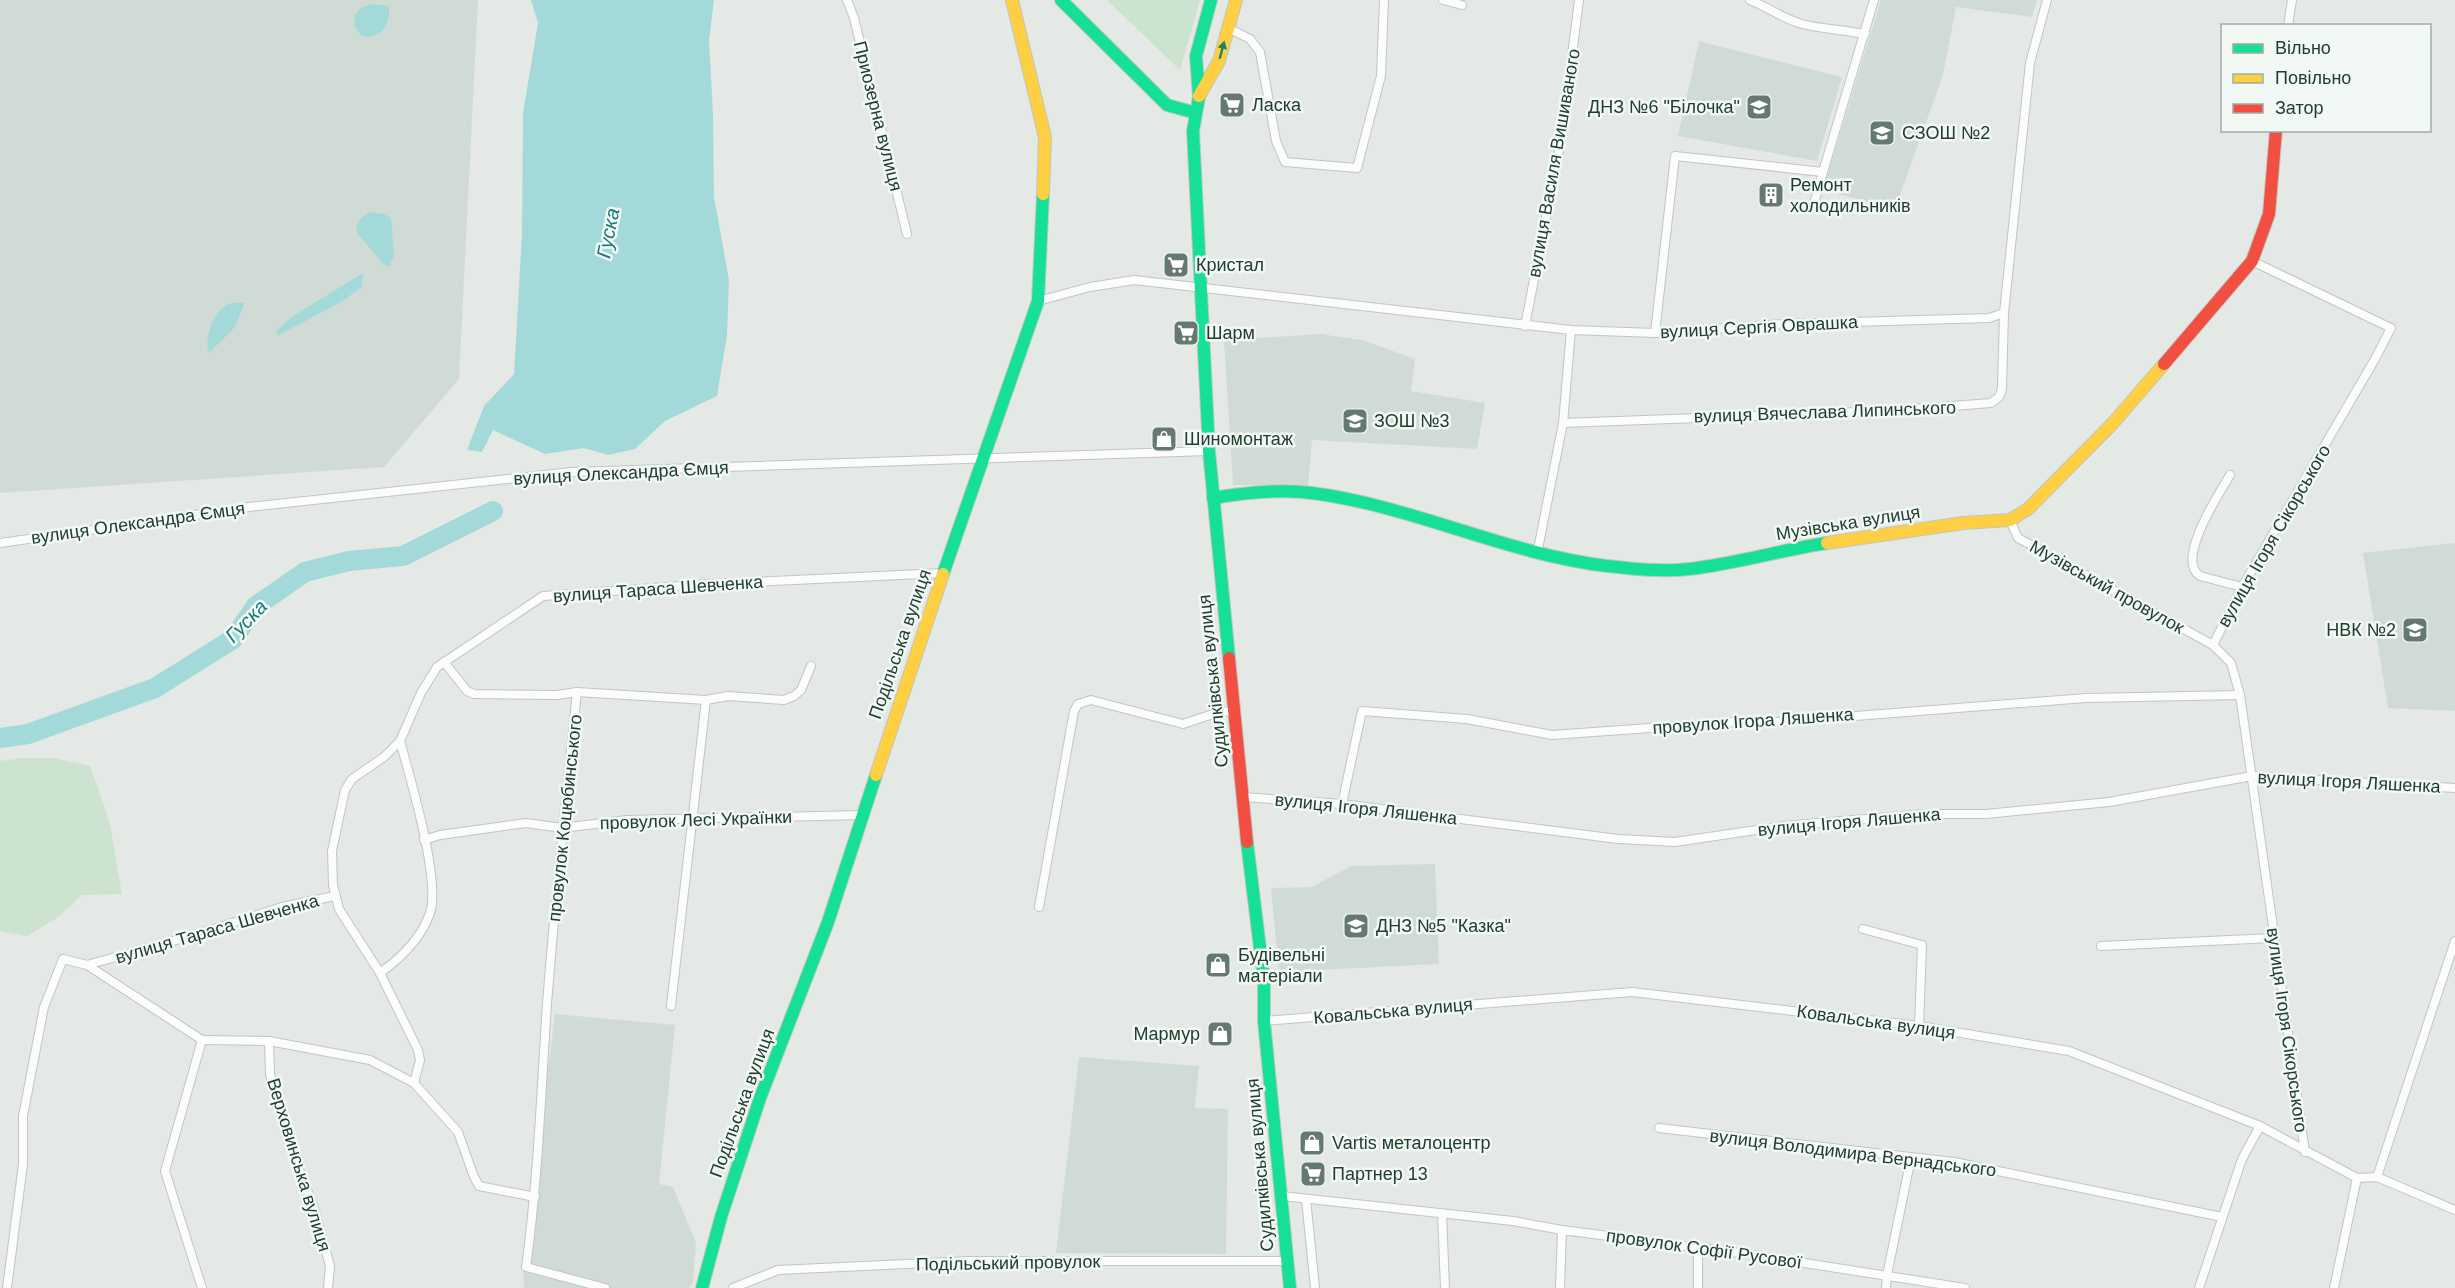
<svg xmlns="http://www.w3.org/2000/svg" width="2455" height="1288" font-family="Helvetica,sans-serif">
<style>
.built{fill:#d1dbd5}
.green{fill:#cce3cf}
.water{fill:#a3dad9}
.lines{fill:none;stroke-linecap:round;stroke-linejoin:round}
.river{stroke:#a3dad9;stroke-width:20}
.street-casing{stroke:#c1c6c3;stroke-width:10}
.fast-casing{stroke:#bfc7c3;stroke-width:14}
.slow-casing{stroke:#bfc7c3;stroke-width:14}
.jam-casing{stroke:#bfc7c3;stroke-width:14}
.street{stroke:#fbfcfb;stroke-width:8}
.fast{stroke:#16e098;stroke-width:12}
.slow{stroke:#ffcf43;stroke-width:12}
.jam{stroke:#f24e42;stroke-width:12}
.oneway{fill:#1c865f}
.labels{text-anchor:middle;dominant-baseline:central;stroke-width:5;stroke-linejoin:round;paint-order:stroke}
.poi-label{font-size:18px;fill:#213d31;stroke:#f2f8f4;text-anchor:start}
.street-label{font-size:18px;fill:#213d31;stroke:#f2f8f4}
.water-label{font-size:20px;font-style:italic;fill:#197a7b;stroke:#f2f8f4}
</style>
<rect width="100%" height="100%" fill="#e4e9e6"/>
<g class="built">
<polygon points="0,0 478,0 459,379 384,467 0,493"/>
<polygon points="1881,0 2037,0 2032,17 1956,7 1943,75 1895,209 1823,190"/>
<polygon points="1699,41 1842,77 1817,161 1678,136"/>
<polygon points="1320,334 1362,340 1415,359 1411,391 1485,403 1477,449 1312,440 1308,486 1233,485 1224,340"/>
<polygon points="2455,543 2455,711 2388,708 2363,553"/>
<polygon points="1435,864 1439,964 1279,972 1271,888 1312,887 1351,866"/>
<polygon points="555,1014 675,1025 659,1184 673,1187 696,1243 693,1281 689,1288 524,1288 523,1268"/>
<polygon points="1079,1057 1199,1066 1195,1108 1228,1109 1226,1254 1056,1253"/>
</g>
<g class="green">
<polygon points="1107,0 1200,0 1180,70"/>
<polygon points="21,758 53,758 90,766 109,820 122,894 82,895 57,918 27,936 0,931 0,761"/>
</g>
<g class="water">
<polygon points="531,0 714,0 709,41 713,114 714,197 729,280 727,335 717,396 665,421 635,449 608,455 584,448 545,454 493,430 482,452 467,450 484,406 514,374 522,234 523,113 538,23"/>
<path d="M374,4l15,2c1,17 -6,34 -27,30l-8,-10c0,-15 5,-20 20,-22z"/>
<path d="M371,212l13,2 7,4 3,38 -5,11 -6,-3 -26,-31c-2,-12 4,-16 14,-21z"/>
<polygon points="363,273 362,287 341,302 279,335 275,332 293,316"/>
<path d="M245,302l-10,25 -26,26c-5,-13 3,-40 17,-48 4,-3 14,-2 19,-3z"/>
</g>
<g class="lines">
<polyline class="river" points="0,738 28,734 155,688 233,639 256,606 305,572 349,561 403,556 493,511"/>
<g class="street-casing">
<g id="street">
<polyline points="847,0 854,18 907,234"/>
<polyline points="1443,0 1462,5"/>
<path d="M1750,0c18,7 33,19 52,24 20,5 42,6 63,10"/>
<polyline points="2288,26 2292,0"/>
<polyline points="1228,28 1250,39 1260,52 1276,141 1285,162 1357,168 1381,76 1384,0"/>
<polyline points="1813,207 1823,172"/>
<polyline points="2252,261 2391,328 2375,359 2242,587 2213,645 2231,663 2240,695 2305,1152"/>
<polyline points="1038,301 1090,287 1134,280 1571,330 1655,333 1785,324 1989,318 2004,313 2030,63 2047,0"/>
<polyline points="1525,326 1562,135 1579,0"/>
<polyline points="1655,333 1675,156 1823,172 1874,0"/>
<polyline points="1563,423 1887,411 1991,403 1999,397 2002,389 2004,313"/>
<path d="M2230,475c-11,19 -55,85 -30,101l42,11"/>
<polyline points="2010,520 2018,538 2213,645"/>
<polyline points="0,543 249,507 572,472 1209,451"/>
<polyline points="1537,554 1563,423 1571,330"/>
<polyline points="444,662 467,691 474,694 557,695 577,692"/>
<polyline points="1242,797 1342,804 1618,839 1675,842 1783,826 1925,814 1986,814 2109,802 2252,776 2455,788"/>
<polyline points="1342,804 1362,711 1467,719 1552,735 1734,722 1779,722 2086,698 2240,695"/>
<polyline points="424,840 440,835 526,823 562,828 627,820 862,815"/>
<polyline points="1039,907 1074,711 1078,704 1091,700 1183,724 1219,712 1234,711"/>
<polyline points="1863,929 1922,945 1919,1026"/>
<polyline points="2101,946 2273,938"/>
<polyline points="87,965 202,1040 165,1171 202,1288"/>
<path d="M380,973c21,-15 41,-34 50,-60 11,-32 -20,-136 -30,-172"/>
<polyline points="671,1006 706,700"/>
<polyline points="1264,1021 1632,992 1919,1026 2069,1051 2260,1126 2357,1178 2377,1177 2455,1210"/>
<polyline points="202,1040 269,1041 370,1060 414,1083 458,1132 474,1177 479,1186 535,1197"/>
<polyline points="269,1041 270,1074 287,1138 314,1208 330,1266 328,1288"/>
<polyline points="414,1083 420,1060 418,1050 380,973 339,909 333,885 332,851 345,790 352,779 384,757 400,741 421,693 437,667 543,596 709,584 943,573"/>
<polyline points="1659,1128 1954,1162 2222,1217"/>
<polyline points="2377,1177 2455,941"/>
<polyline points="1282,1196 1513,1221 1562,1230 1740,1253 1965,1288"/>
<polyline points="1306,1199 1315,1288"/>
<polyline points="1442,1213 1445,1288"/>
<polyline points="7,1288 23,1164 23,1116 44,1007 63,959 87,965 191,936 282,907 335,896"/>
<path d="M605,1288l-79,-21c12,-87 15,-175 21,-263 8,-104 19,-208 30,-312l129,8 22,-4 56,4 10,-4 7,-6 10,-24"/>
<polyline points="733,1288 778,1270 970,1261 1287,1261"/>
<polyline points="1560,1288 1562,1230"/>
<polyline points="1698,1288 1698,1248"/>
<polyline points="1886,1288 1887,1275 1911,1158"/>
<polyline points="2199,1288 2242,1159 2260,1126"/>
<polyline points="2334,1288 2357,1178"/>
</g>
</g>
<g class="fast-casing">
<g id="fast">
<polyline points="1061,0 1167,105 1196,113"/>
<polyline points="1211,0 1196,56 1199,97 1193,131 1209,451 1229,658"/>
<path d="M1213,498c30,-5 69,-9 99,-5 101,13 194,61 295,73 27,3 55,6 82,3 46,-5 92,-19 138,-26"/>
<polyline points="943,574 1038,301 1043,194"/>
<polyline points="1247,842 1264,981 1264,1021 1290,1288"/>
<polyline points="702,1288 721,1217 760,1098 828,922 876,775"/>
</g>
</g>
<g class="slow-casing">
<g id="slow">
<polyline points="1012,0 1045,137 1043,194"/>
<polyline points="1199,96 1219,61 1236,0"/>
<polyline points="1827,543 1963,523 2010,520 2028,509 2113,423 2164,364"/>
<polyline points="876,775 943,574"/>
</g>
</g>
<g class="jam-casing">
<g id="jam">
<polyline points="2164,364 2252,261 2269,214 2276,130"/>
<polyline points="1229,658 1247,842"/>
</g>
</g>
<use href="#street" class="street"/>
<use href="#fast" class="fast"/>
<use href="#slow" class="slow"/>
<use href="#jam" class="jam"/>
</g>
<defs><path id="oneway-solid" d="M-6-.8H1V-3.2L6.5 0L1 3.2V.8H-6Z" transform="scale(1.5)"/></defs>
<use class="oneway" href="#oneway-solid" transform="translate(1222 50) rotate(-75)"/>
<defs>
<g id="supermarket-square" transform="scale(1.35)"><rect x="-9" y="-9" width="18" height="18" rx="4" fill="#657970" stroke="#f2f8f4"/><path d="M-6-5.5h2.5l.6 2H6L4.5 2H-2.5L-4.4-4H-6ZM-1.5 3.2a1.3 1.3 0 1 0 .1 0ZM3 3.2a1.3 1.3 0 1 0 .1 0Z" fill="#fff"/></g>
<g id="school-square" transform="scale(1.35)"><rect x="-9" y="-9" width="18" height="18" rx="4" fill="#657970" stroke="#f2f8f4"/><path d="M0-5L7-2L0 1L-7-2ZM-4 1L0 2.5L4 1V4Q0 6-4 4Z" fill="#fff"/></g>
<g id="building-square" transform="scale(1.35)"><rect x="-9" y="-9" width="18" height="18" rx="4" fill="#657970" stroke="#f2f8f4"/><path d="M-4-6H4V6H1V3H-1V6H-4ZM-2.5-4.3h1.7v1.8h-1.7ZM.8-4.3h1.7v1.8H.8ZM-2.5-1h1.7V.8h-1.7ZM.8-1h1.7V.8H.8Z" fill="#fff"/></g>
<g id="shop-square" transform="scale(1.35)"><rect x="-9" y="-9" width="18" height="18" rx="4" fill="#657970" stroke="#f2f8f4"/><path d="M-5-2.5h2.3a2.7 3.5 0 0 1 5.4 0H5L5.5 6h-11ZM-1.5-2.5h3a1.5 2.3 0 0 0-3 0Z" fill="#fff"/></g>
</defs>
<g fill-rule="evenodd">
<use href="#supermarket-square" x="1232" y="105"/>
<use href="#school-square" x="1759" y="107"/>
<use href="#school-square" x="1882" y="133"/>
<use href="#building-square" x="1771" y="195"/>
<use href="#supermarket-square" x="1176" y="265"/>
<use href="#supermarket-square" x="1186" y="333"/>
<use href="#school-square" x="1355" y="421"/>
<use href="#shop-square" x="1164" y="439"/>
<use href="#school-square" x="2415" y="630"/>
<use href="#school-square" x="1356" y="926"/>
<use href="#shop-square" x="1218" y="965"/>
<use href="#shop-square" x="1220" y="1034"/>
<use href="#shop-square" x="1312" y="1143"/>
<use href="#supermarket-square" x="1313" y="1174"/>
</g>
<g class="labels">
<g class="poi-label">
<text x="1252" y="105">Ласка</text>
<text x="1740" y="107" text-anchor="end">ДНЗ №6 "Білочка"</text>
<text x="1902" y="133">СЗОШ №2</text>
<text x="1790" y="185">Ремонт<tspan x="1790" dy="21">холодильників</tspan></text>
<text x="1196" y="265">Кристал</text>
<text x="1206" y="333">Шарм</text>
<text x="1374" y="421">ЗОШ №3</text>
<text x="1184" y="439">Шиномонтаж</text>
<text x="2396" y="630" text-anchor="end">НВК №2</text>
<text x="1376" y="926">ДНЗ №5 "Казка"</text>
<text x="1238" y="955">Будівельні<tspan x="1238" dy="21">матеріали</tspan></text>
<text x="1200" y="1034" text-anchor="end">Мармур</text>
<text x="1332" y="1143">Vartis металоцентр</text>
<text x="1332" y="1174">Партнер 13</text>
</g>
<g class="street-label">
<text transform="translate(878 116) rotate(76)">Приозерна вулиця</text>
<text transform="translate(1554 163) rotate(-80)">вулиця Василя Вишиваного</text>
<text transform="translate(1759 327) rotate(-3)">вулиця Сергія Оврашка</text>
<text transform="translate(1825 412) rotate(-2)">вулиця Вячеслава Липинського</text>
<text transform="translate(621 473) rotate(-3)">вулиця Олександра Ємця</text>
<text transform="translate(138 523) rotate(-8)">вулиця Олександра Ємця</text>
<text transform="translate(1848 523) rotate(-9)">Музівська вулиця</text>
<text transform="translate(2274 536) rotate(-60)">вулиця Ігоря Сікорського</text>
<text transform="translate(2107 587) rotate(29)">Музівський провулок</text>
<text transform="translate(658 589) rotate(-4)">вулиця Тараса Шевченка</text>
<text transform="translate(900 644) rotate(-71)">Подільська вулиця</text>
<text transform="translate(1213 681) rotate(-96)">Судилківська вулиця</text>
<text transform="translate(1753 721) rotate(-4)">провулок Ігора Ляшенка</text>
<text transform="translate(2349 782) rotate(3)">вулиця Ігоря Ляшенка</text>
<text transform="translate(1366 809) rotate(6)">вулиця Ігоря Ляшенка</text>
<text transform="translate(565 818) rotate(-84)">провулок Коцюбинського</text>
<text transform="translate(696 820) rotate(-2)">провулок Лесі Українки</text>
<text transform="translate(1849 822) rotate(-5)">вулиця Ігоря Ляшенка</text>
<text transform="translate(217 929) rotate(-16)">вулиця Тараса Шевченка</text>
<text transform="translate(1393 1011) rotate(-5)">Ковальська вулиця</text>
<text transform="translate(1876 1022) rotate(8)">Ковальська вулиця</text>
<text transform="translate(2287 1030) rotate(82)">вулиця Ігоря Сікорського</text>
<text transform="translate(742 1103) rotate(-70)">Подільська вулиця</text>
<text transform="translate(1853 1153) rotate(7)">вулиця Володимира Вернадського</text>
<text transform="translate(299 1165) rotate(73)">Верховинська вулиця</text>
<text transform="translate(1260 1165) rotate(-95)">Судилківська вулиця</text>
<text transform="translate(1704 1249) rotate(8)">провулок Софії Русової</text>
<text transform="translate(1008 1263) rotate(-1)">Подільський провулок</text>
</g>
<g class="water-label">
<text transform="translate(608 233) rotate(-79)">Гуска</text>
<text transform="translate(246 621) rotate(-46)">Гуска</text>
</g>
</g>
<rect x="2221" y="24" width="210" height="108" fill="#f2f8f4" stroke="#9eada6" stroke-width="1.5"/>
<rect x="2233" y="44" width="30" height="9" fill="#16e098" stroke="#9eada6" stroke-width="1.5"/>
<text x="2275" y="54" font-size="18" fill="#213d31">Вільно</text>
<rect x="2233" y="74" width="30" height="9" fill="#ffcf43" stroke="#9eada6" stroke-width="1.5"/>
<text x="2275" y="84" font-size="18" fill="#213d31">Повільно</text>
<rect x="2233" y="104" width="30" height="9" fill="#f24e42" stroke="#9eada6" stroke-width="1.5"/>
<text x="2275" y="114" font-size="18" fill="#213d31">Затор</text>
</svg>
